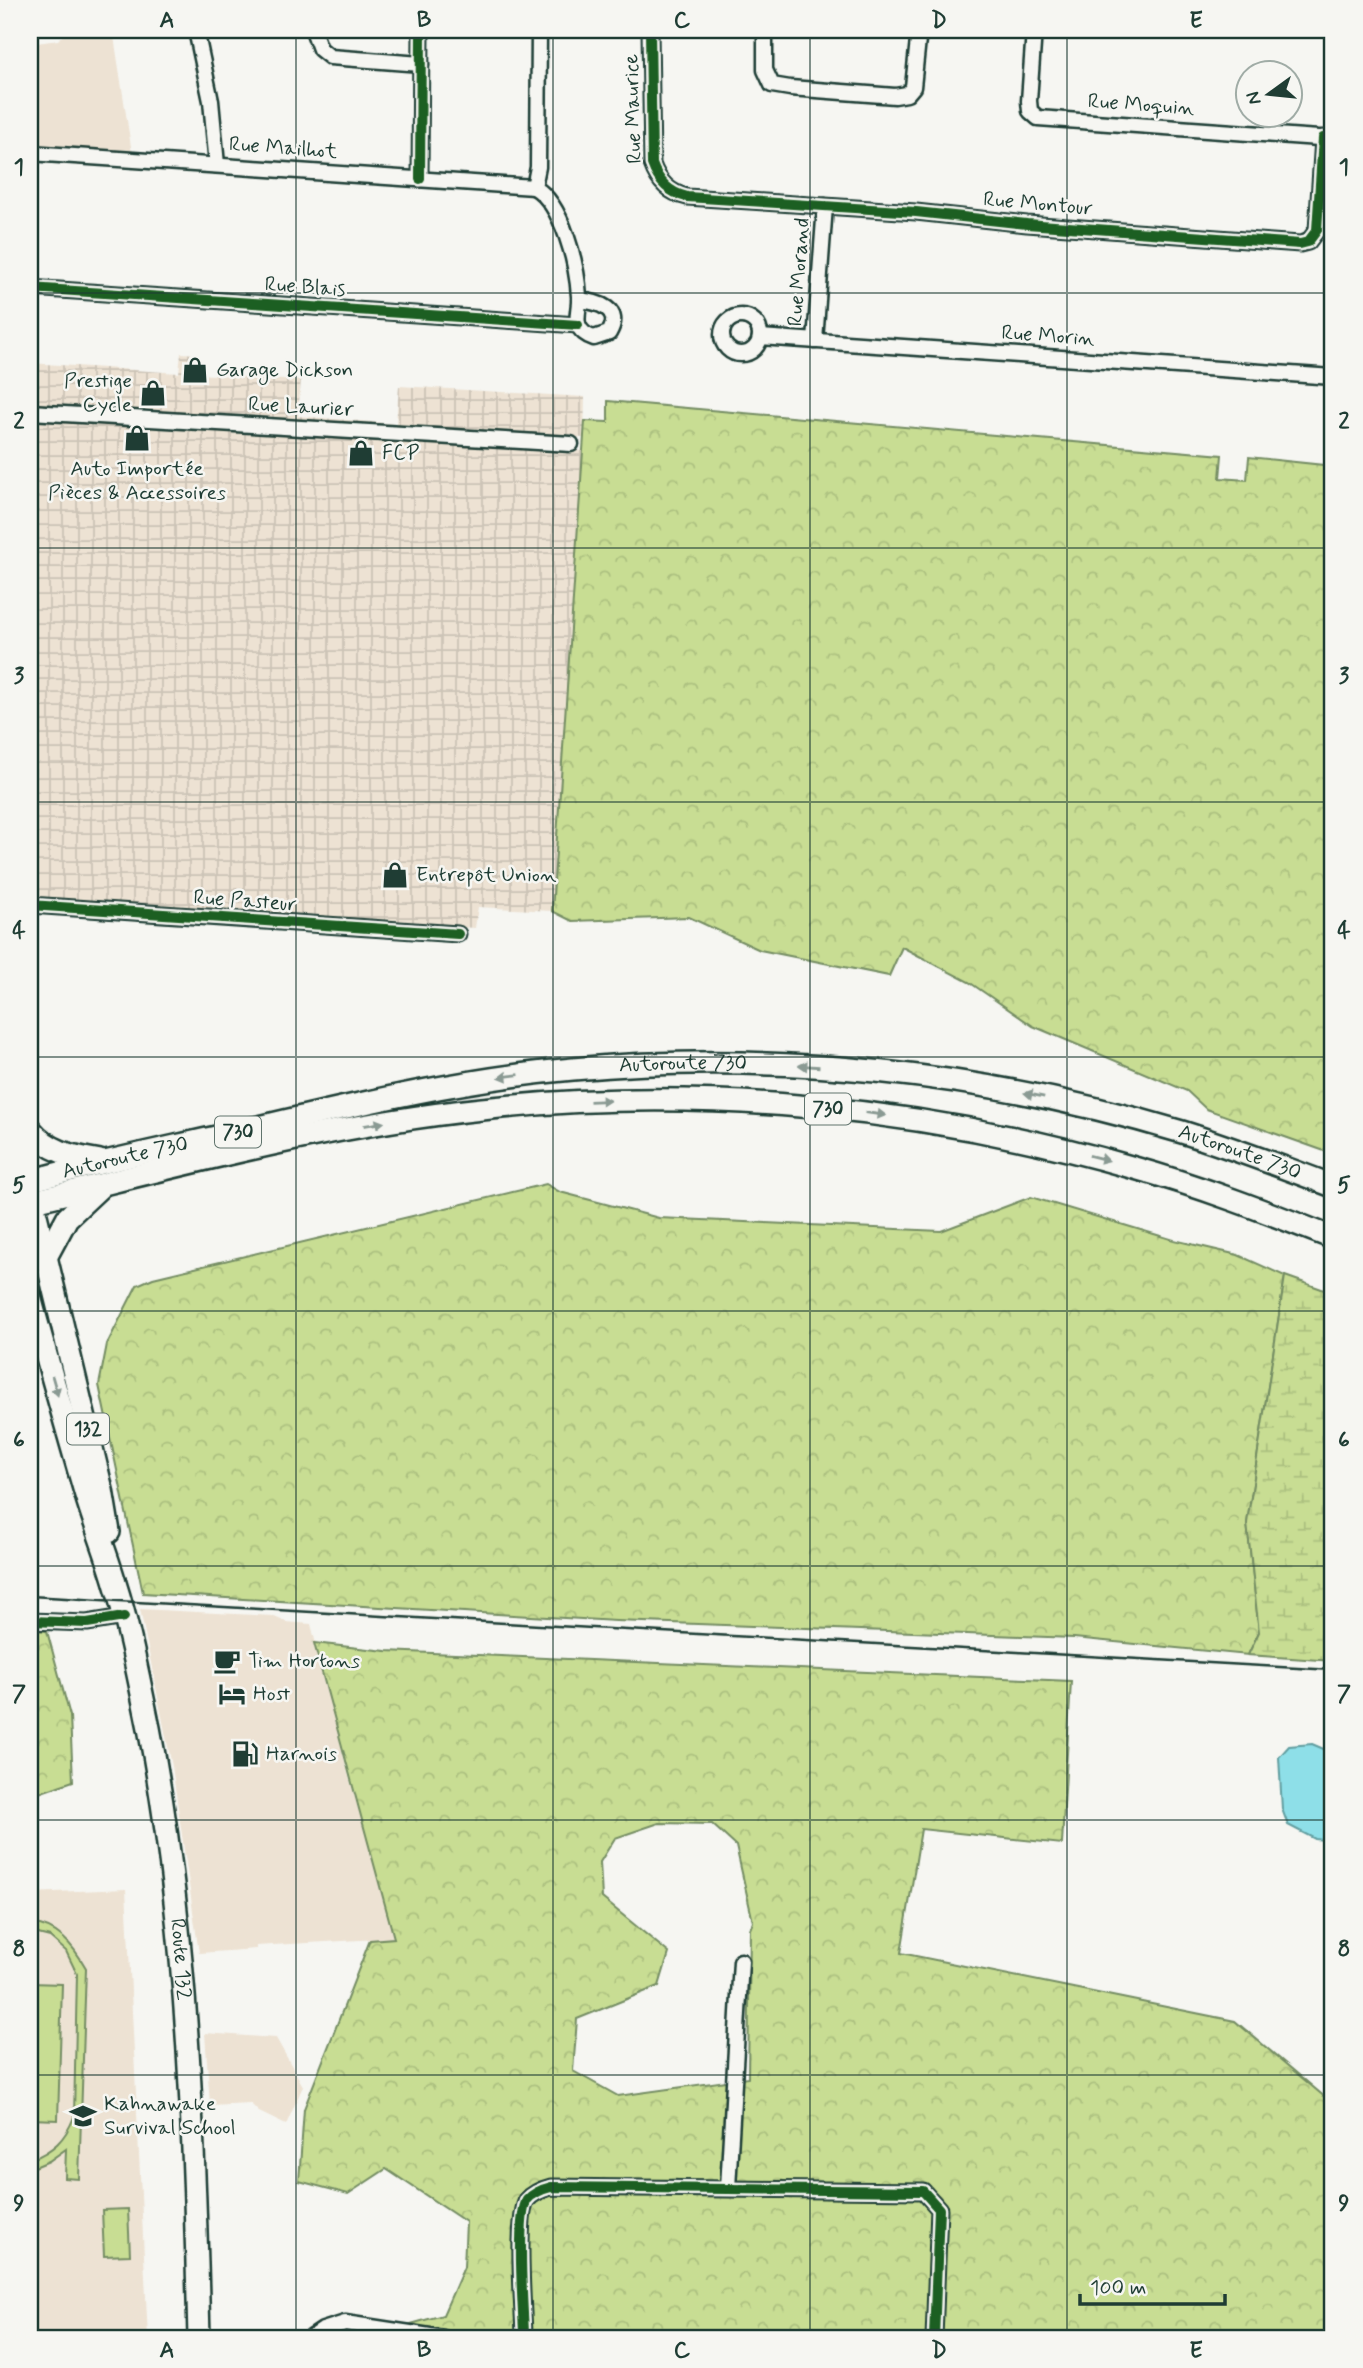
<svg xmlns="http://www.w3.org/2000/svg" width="1363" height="2368" font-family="Mynerve,sans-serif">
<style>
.built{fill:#ede2d3}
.industrial{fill:url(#industrial-grid)}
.forest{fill:url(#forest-crowns);stroke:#748d64;stroke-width:2;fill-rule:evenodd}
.wetland{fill:url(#wetland-marsh);stroke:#748d64;stroke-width:2}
.garden{fill:#c8dd93;stroke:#748d64;stroke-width:2}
.water{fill:#8edfe8;stroke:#629ea0;stroke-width:2}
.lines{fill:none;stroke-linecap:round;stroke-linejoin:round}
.minor-casing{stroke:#1f3d34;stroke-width:19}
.highway-casing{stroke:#1f3d34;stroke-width:26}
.minor{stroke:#f6f6f2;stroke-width:14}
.highway{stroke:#f6f6f2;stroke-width:21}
.rail{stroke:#1f3d34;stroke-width:2.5}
.cycleway-casing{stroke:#f6f6f2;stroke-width:15}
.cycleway{stroke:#1b5e20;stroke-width:10}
.oneway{fill:#8a9a93}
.grid{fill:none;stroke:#1f3d34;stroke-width:2;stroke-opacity:0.55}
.labels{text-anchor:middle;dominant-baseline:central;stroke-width:5;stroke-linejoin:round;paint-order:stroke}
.shield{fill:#f6f6f2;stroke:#60746d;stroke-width:2}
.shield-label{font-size:19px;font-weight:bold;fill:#1f3d34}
.street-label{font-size:21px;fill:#1f3d34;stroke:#f6f6f2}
.poi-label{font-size:21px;fill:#1f3d34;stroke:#f6f6f2;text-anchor:start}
.neatline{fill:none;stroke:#1f3d34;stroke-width:2.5}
.grid-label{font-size:23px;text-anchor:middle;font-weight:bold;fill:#1f3d34}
</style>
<defs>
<pattern id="industrial-grid" width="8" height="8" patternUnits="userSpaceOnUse" patternTransform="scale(1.75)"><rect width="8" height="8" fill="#ede2d3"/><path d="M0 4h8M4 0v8" fill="none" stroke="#cbc3b6"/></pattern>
<pattern id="forest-crowns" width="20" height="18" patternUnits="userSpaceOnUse" patternTransform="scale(1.75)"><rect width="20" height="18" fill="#c8dd93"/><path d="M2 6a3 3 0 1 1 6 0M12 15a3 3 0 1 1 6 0" fill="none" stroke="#abbf7f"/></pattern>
<pattern id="wetland-marsh" width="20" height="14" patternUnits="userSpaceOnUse" patternTransform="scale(1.75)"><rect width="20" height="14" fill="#c8dd93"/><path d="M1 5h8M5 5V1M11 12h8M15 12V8" fill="none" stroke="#abbf7f"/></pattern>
</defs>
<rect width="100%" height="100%" fill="#f6f6f2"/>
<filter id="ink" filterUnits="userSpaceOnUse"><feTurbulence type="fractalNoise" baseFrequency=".0143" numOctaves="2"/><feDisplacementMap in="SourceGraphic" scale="14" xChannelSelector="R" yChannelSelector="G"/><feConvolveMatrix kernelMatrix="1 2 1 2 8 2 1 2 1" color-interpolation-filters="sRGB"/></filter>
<g filter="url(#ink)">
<g class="built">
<polygon points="113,30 132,153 30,146 30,44 58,40 67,31"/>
<polygon points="140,1609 272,1616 286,1622 311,1624 346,1766 395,1938 256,1946 256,1949 199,1953 172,1766"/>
<polygon points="126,1889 148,2338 30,2338 30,1893"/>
<polygon points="205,2033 276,2038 303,2086 286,2125 259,2112 250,2103 210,2105"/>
</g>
<g class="industrial">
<polygon points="181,353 198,354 197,374 301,380 298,416 396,424 399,386 585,397 584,438 30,407 30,363 179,373"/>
<polygon points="30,419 583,451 552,911 478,907 475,928 30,900"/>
</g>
<g class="forest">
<polygon points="608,401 1222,455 1220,478 1247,480 1249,457 1333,466 1333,1154 1206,1109 1187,1091 1033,1026 969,982 902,947 889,976 760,950 689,917 572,921 552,911 585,421 608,422"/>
<polygon points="546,1184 560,1192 659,1218 941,1231 1031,1197 1174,1240 1238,1255 1285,1276 1247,1523 1259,1632 1248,1655 1074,1638 616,1621 143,1593 99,1385 107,1344 137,1285 153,1278"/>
<polygon points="30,1630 47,1631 70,1716 73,1781 30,1796"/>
<path d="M314,1643l72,8 685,30 -9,163 -141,-15 -20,124 334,68 98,83v234h-972l82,-23 21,-48 2,-45 -80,-53 -38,25 -49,-13 5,-72 66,-169 24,-2zM659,1823l53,1 24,22 17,76 -3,7 -2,149 -130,18 -45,-25 4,-52 82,-33 10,-33 -67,-55 -2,-36 15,-24z"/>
</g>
<polygon class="wetland" points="1285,1276 1333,1293 1333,1661 1248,1655 1259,1632 1247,1523"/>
<g class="garden">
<path d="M30,1923c28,3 43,22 56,45l-7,211 -14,-1 1,-29 -17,12 -19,8v-9c23,-9 35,-20 44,-43l3,-143 -11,-23 -16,-14 -20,-5z"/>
<polygon points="30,1983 62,1984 58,2120 30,2119"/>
<polygon points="128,2209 130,2255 104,2256 102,2210"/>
</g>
<polygon class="water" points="1312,1744 1333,1753 1333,1841 1315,1839 1288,1825 1282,1809 1279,1757 1289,1746"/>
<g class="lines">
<g class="minor-casing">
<g id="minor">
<polyline points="196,30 211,101 217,165"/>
<polyline points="313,30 320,49 330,57 421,64"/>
<path d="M539,30l-1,137 -4,20c29,17 43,78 45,109 1,9 -3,20 -1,28 2,7 9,12 16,14l15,-5c14,-24 -10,-31 -30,-33"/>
<path d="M650,30l2,134c6,17 17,29 35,33l229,15 111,12 273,20 8,-2 9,-12 6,-92"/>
<polyline points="765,30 765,70 772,85 790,88 895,96 907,94 913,87 919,30"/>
<polyline points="1034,30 1029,101 1030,111 1038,118 1333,139"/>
<polyline points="30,153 534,187"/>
<polyline points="420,179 421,30"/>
<polyline points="30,288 578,325"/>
<circle cx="741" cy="335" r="19"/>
<polyline points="760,337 1333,377"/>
<polyline points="815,341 825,206"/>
<polyline points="30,412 571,444"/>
<polyline points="30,905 458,934"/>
<polyline points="30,1621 87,1623 124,1617"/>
<polyline points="728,2188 741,1961"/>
<polyline points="311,2338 323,2330 345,2323 443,2338"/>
<path d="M521,2338l3,-5c-1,-25 -8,-116 3,-133 6,-7 16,-11 24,-13l372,4 16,18 -5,129"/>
</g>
</g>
<g class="highway-casing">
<g id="highway">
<path d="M30,1129c19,23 42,27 70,32"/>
<path id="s1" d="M30,1181c68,-19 139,-33 208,-49 111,-26 221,-53 335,-63 205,-18 413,4 609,63 51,16 101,35 151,54"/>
<polyline points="30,1190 102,1490 109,1532"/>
<path d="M30,1202c149,-36 298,-77 452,-93 217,-23 439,-2 649,58 69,19 136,45 202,71"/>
<polyline points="45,1259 67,1218 100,1187"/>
<path id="s2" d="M30,1297c18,65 36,130 55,195 9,31 21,60 30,91 15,47 24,97 34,145 39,202 45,405 50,610"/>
</g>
</g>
<use href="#minor" class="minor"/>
<use href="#highway" class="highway"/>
<polyline class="rail" points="30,1596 1333,1670"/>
<g class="cycleway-casing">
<g id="cycleway">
<path d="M650,30l2,134c6,17 17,29 35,33l229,15 111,12 273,20 8,-2 9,-12 6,-92"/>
<polyline points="420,179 421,30"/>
<polyline points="30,288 578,325"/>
<polyline points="30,905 458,934"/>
<polyline points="30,1621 87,1623 124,1617"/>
<path d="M521,2338l3,-5c-1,-25 -8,-116 3,-133 6,-7 16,-11 24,-13l372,4 16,18 -5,129"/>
</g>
</g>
<use href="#cycleway" class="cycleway"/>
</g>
<defs><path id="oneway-solid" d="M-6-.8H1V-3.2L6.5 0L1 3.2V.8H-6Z" transform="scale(1.75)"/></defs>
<g class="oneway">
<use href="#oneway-solid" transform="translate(809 1066) rotate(-176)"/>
<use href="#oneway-solid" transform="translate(509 1076) rotate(173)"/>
<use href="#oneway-solid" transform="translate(1034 1095) rotate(-168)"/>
<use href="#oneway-solid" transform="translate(600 1101) rotate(-2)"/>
<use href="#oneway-solid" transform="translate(876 1114) rotate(8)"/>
<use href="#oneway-solid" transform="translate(374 1124) rotate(-9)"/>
<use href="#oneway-solid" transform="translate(1099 1158) rotate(15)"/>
<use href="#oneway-solid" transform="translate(55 1386) rotate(74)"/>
</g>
</g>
<path class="grid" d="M296,30v2308M553,30v2308M810,30v2308M1067,30v2308M30,293h1303M30,548h1303M30,802h1303M30,1057h1303M30,1311h1303M30,1566h1303M30,1820h1303M30,2075h1303"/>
<defs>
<g id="shop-bare" transform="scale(2.1)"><path d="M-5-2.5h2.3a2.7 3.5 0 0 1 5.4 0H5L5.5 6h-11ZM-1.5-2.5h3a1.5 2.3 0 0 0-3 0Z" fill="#1f3d34" stroke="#f6f6f2" stroke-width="2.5" paint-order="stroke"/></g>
<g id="cafe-bare" transform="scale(2.1)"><path d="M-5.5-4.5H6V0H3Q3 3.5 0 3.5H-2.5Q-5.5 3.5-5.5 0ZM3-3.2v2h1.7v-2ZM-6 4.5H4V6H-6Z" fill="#1f3d34" stroke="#f6f6f2" stroke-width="2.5" paint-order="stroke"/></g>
<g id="hotel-bare" transform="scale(2.1)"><path d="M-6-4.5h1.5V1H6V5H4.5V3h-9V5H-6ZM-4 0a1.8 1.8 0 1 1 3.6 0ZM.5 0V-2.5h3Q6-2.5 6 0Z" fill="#1f3d34" stroke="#f6f6f2" stroke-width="2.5" paint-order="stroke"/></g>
<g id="fuel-bare" transform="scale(2.1)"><path d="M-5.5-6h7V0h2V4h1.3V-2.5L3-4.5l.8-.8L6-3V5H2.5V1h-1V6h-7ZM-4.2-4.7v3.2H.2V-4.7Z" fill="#1f3d34" stroke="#f6f6f2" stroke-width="2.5" paint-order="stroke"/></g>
<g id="school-bare" transform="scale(2.1)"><path d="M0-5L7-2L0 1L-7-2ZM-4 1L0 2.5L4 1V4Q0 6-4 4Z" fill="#1f3d34" stroke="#f6f6f2" stroke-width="2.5" paint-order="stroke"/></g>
</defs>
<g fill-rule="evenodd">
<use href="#shop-bare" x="195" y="370"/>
<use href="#shop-bare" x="153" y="393"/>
<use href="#shop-bare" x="137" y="438"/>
<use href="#shop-bare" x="361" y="453"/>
<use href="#shop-bare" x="395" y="875"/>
<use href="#cafe-bare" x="227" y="1661"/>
<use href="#hotel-bare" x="232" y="1694"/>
<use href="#fuel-bare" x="245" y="1754"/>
<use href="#school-bare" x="83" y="2116"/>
</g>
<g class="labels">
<g class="shield">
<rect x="805" y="1093.5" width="46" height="31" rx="5"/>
<rect x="215" y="1116.5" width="46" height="31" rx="5"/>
<rect x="67" y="1413.5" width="42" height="31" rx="5"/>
</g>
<g class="shield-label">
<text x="828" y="1109">730</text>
<text x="238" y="1132">730</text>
<text x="88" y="1429">132</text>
</g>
<g class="street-label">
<text transform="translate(1141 105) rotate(4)">Rue Moquin</text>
<text transform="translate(633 109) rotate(-92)">Rue Maurice</text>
<text transform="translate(283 148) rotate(4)">Rue Mailhot</text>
<text transform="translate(1038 204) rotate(5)">Rue Montour</text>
<text transform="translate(799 272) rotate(-86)">Rue Morand</text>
<text transform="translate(305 287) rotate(4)">Rue Blais</text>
<text transform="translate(1048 336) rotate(4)">Rue Morin</text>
<text transform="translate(301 407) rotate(3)">Rue Laurier</text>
<text transform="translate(245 901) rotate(4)">Rue Pasteur</text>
<text stroke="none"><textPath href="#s1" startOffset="665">Autoroute 730</textPath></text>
<text stroke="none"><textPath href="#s1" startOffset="1232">Autoroute 730</textPath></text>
<text stroke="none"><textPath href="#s1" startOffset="98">Autoroute 730</textPath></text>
<text stroke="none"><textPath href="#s2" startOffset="681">Route 132</textPath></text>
</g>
<g class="poi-label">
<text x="216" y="370">Garage Dickson</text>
<text x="132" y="381" text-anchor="end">Prestige<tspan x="132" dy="24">Cycle</tspan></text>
<text x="382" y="453">FCP</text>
<text x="137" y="469" text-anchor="middle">Auto Importée<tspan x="137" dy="24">Pièces &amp; Accessoires</tspan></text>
<text x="416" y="875">Entrepôt Union</text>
<text x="248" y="1661">Tim Hortons</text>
<text x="253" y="1694">Host</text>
<text x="266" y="1754">Harnois</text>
<text x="104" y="2104">Kahnawake<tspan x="104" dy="24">Survival School</tspan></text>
</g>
</g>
<rect width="1363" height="2368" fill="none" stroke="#f6f6f2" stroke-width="77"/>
<g transform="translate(1269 94) rotate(255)"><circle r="33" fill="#f6f6f2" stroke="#a0aca6" stroke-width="2"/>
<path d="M0-5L12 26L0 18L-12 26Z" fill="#1f3d34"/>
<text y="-10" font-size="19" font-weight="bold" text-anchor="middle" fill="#1f3d34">N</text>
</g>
<path d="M1080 2294v10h145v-10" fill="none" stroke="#1f3d34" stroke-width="3.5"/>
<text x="1090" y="2294" font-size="21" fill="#1f3d34" stroke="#f6f6f2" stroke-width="5" paint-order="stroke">100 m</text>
<rect x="38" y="38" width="1286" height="2292" class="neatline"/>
<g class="grid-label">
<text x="167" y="27">A</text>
<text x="424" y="27">B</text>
<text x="682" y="27">C</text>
<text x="939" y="27">D</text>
<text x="1196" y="27">E</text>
<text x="19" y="174">1</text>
<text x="1344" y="174">1</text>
<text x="19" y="428">2</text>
<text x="1344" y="428">2</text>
<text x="19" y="683">3</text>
<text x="1344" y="683">3</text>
<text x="19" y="937">4</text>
<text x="1344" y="937">4</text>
<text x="19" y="1192">5</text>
<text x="1344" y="1192">5</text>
<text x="19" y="1447">6</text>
<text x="1344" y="1447">6</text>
<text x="19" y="1701">7</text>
<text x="1344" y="1701">7</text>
<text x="19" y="1956">8</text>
<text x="1344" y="1956">8</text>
<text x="19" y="2210">9</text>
<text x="1344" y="2210">9</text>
<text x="167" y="2357">A</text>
<text x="424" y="2357">B</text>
<text x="682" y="2357">C</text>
<text x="939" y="2357">D</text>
<text x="1196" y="2357">E</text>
</g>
</svg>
